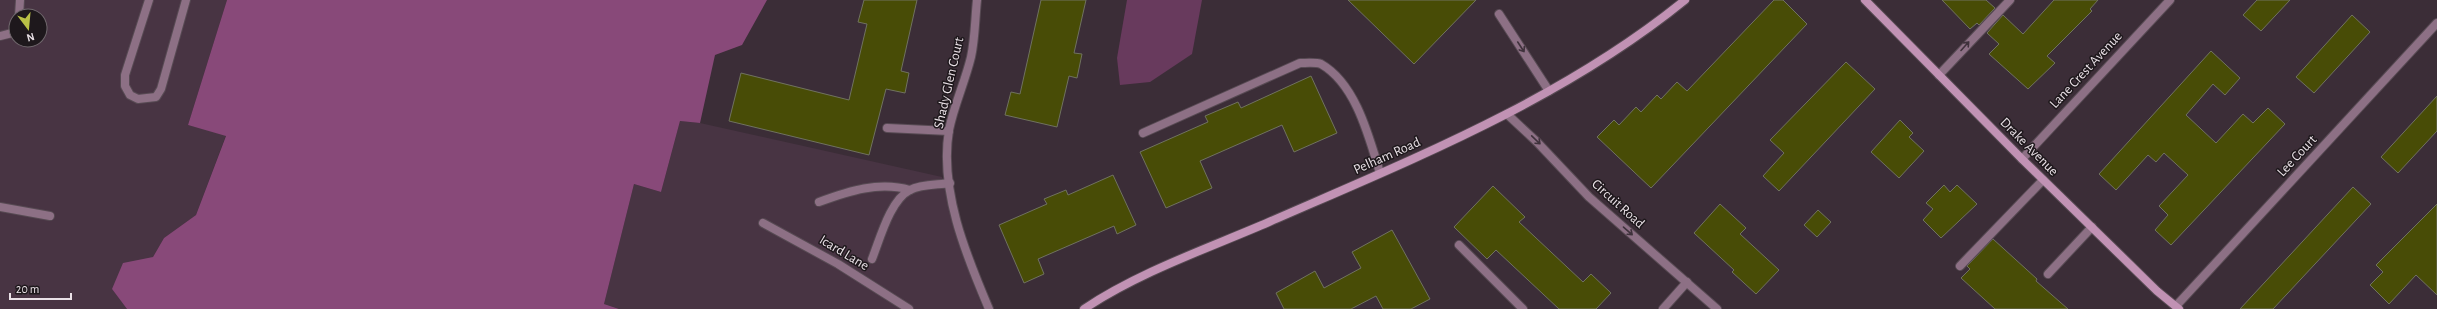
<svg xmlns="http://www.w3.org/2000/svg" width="2437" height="309" font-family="'Alegreya Sans',sans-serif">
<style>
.built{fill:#483443;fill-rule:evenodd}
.green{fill:#683a5d}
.water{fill:#884979}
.building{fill:#484c06;stroke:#707260}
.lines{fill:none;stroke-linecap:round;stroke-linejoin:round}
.lane-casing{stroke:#574a53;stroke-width:10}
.street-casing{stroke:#574a53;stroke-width:10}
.secondary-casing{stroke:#574a53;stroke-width:10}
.lane{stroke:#8d7085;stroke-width:8}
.street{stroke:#8d7085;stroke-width:8}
.secondary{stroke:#c192b4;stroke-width:8}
.oneway{stroke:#3f323c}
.labels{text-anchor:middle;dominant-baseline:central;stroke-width:3;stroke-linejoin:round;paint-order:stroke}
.street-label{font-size:14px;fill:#eae1e7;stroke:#1e181c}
</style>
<rect width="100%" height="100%" fill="#3b2d37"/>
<g class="built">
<path d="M0,0h227l-39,125 38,10 -30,80 -32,23 -11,19 -41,32 15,20h-127zM16,16h24v24h-24z"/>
<polygon points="680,121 700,123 942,177 961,250 983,309 619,309 604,304 634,184 661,192"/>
</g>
<polygon class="green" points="1127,0 1202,0 1192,54 1150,82 1120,85 1117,58"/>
<polygon class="water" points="227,0 767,0 742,45 715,55 700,123 680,121 661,192 634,184 604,304 619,309 127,309 112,289 123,263 153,257 164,238 196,215 226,136 188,125"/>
<g class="building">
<polygon points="864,0 917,0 901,71 909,73 905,93 886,89 869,155 729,121 741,73 849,100 867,24 858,22"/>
<polygon points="1041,0 1086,0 1074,53 1082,54 1077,78 1069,76 1057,127 1005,115 1011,92 1020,94"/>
<polygon points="1348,0 1476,0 1414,64"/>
<polygon points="1774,0 1783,0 1807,24 1651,188 1597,137 1614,120 1619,125 1636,107 1641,112 1657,95 1661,99 1677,82 1687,91"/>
<polygon points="1942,0 1986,0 1995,8 1979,25 1977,23 1970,29"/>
<polygon points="2054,0 2098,0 2090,9 2092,11 2047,56 2055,63 2028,89 1989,54 1999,44 1987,33 2003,15 2023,34"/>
<polygon points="2257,0 2290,0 2261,31 2243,15"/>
<polygon points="2352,15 2370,32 2314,93 2296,77"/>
<polygon points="2211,51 2240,78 2225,95 2213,84 2186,115 2216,143 2243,114 2253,123 2268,108 2285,124 2171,245 2155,230 2168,215 2159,206 2188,175 2164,153 2156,162 2148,155 2116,190 2099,174"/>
<polygon points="1846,62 1875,89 1779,191 1763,176 1784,153 1770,140"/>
<polygon points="1311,76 1337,133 1294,152 1282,125 1200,161 1212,188 1166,208 1140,152 1208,122 1205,116 1238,102 1241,108"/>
<polygon points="2437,96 2437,131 2398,173 2381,157"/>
<polygon points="1900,120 1913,133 1909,137 1924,151 1899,178 1871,152"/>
<polygon points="1113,175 1136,225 1117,234 1114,226 1038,259 1044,274 1024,283 999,225 1047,204 1044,199 1066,190 1068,195"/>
<polygon points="1944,185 1950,192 1957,185 1977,204 1941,238 1923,220 1933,209 1926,203"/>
<polygon points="1493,186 1525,217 1519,222 1583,282 1591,274 1611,293 1596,309 1559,309 1496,250 1487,259 1454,227"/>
<polygon points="2353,187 2371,204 2273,309 2240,309"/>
<polygon points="1720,204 1746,228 1740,234 1779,270 1756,294 1732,272 1734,270 1694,233"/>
<polygon points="2437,204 2437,295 2416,275 2389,304 2370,285 2383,272 2376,265"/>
<polygon points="1818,210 1831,222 1817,237 1804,225"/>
<polygon points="1392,230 1430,299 1411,309 1383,309 1376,296 1351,309 1284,309 1276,293 1315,271 1324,288 1361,268 1352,252"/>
<polygon points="1993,239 2037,279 2036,281 2068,309 1995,309 1961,278 1970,269 1967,266"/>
</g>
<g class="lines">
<g class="lane-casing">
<g id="lane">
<polyline points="149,0 125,75 125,86 130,95 138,99 156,97 161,89 186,0"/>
<polyline points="1499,14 1549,91"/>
<polyline points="19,16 20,0"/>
<polyline points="0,36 12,33 16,29"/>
<polyline points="1939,75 2010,0"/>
<polyline points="887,128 949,131"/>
<path d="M1143,133l157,-70c6,0 16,-1 21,1 35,20 48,73 59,109"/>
<path d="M819,202c30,-11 60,-21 91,-12"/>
<polyline points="0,207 50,216"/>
<polyline points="1459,245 1523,309"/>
<path d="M872,259c8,-20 18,-59 38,-69 11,-6 27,-5 40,-7"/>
<polyline points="1960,266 2043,180"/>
<polyline points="2048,274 2092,227"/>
<polyline points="1663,309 1687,282"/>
</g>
</g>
<g class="street-casing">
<g id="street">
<path d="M977,0c-2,19 -2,39 -6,57 -6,25 -17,48 -22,73 -10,60 17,125 40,179"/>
<polyline points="1507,114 1537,142 1589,197 1717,309"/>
<polyline points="2022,159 2170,0"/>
<polyline points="763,223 838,264 909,309"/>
<polyline points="2176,306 2437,23"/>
</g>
</g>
<g class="secondary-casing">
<g id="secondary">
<polyline points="1865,0 2022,159 2157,291 2179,309"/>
<path d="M1084,309c55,-37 125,-61 185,-87 144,-63 293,-122 416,-222"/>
</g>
</g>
<use href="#lane" class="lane"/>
<use href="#street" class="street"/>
<use href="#secondary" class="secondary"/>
</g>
<defs><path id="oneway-shaft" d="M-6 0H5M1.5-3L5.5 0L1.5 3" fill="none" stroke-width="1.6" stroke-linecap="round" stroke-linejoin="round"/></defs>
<g class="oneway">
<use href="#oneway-shaft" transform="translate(1965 46) rotate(-48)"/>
<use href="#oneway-shaft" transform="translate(1521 47) rotate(57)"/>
<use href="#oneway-shaft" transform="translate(1536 140) rotate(44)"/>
<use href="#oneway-shaft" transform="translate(1628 231) rotate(41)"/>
</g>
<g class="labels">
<g class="street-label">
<text transform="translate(2086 70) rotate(-47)">Lane Crest Avenue</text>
<text transform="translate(949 83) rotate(-77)">Shady Glen Court</text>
<text transform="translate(2029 147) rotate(45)">Drake Avenue</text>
<text transform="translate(1387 156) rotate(-24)">Pelham Road</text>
<text transform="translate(2297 156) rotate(-47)">Lee Court</text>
<text transform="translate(1618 204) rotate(42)">Circuit Road</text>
<text transform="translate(844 253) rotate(31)">Icard Lane</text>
</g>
</g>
<g transform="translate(28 28) rotate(164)"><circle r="19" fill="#1e181c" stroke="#70686d"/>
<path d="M0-3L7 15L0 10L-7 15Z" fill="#b9c046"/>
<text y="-6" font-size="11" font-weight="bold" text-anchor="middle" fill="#eae1e7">N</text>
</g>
<path d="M10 293v6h61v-6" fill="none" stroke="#eae1e7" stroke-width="2"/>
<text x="16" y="293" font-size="12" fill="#eae1e7" stroke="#1e181c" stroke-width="3" paint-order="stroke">20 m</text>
</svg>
